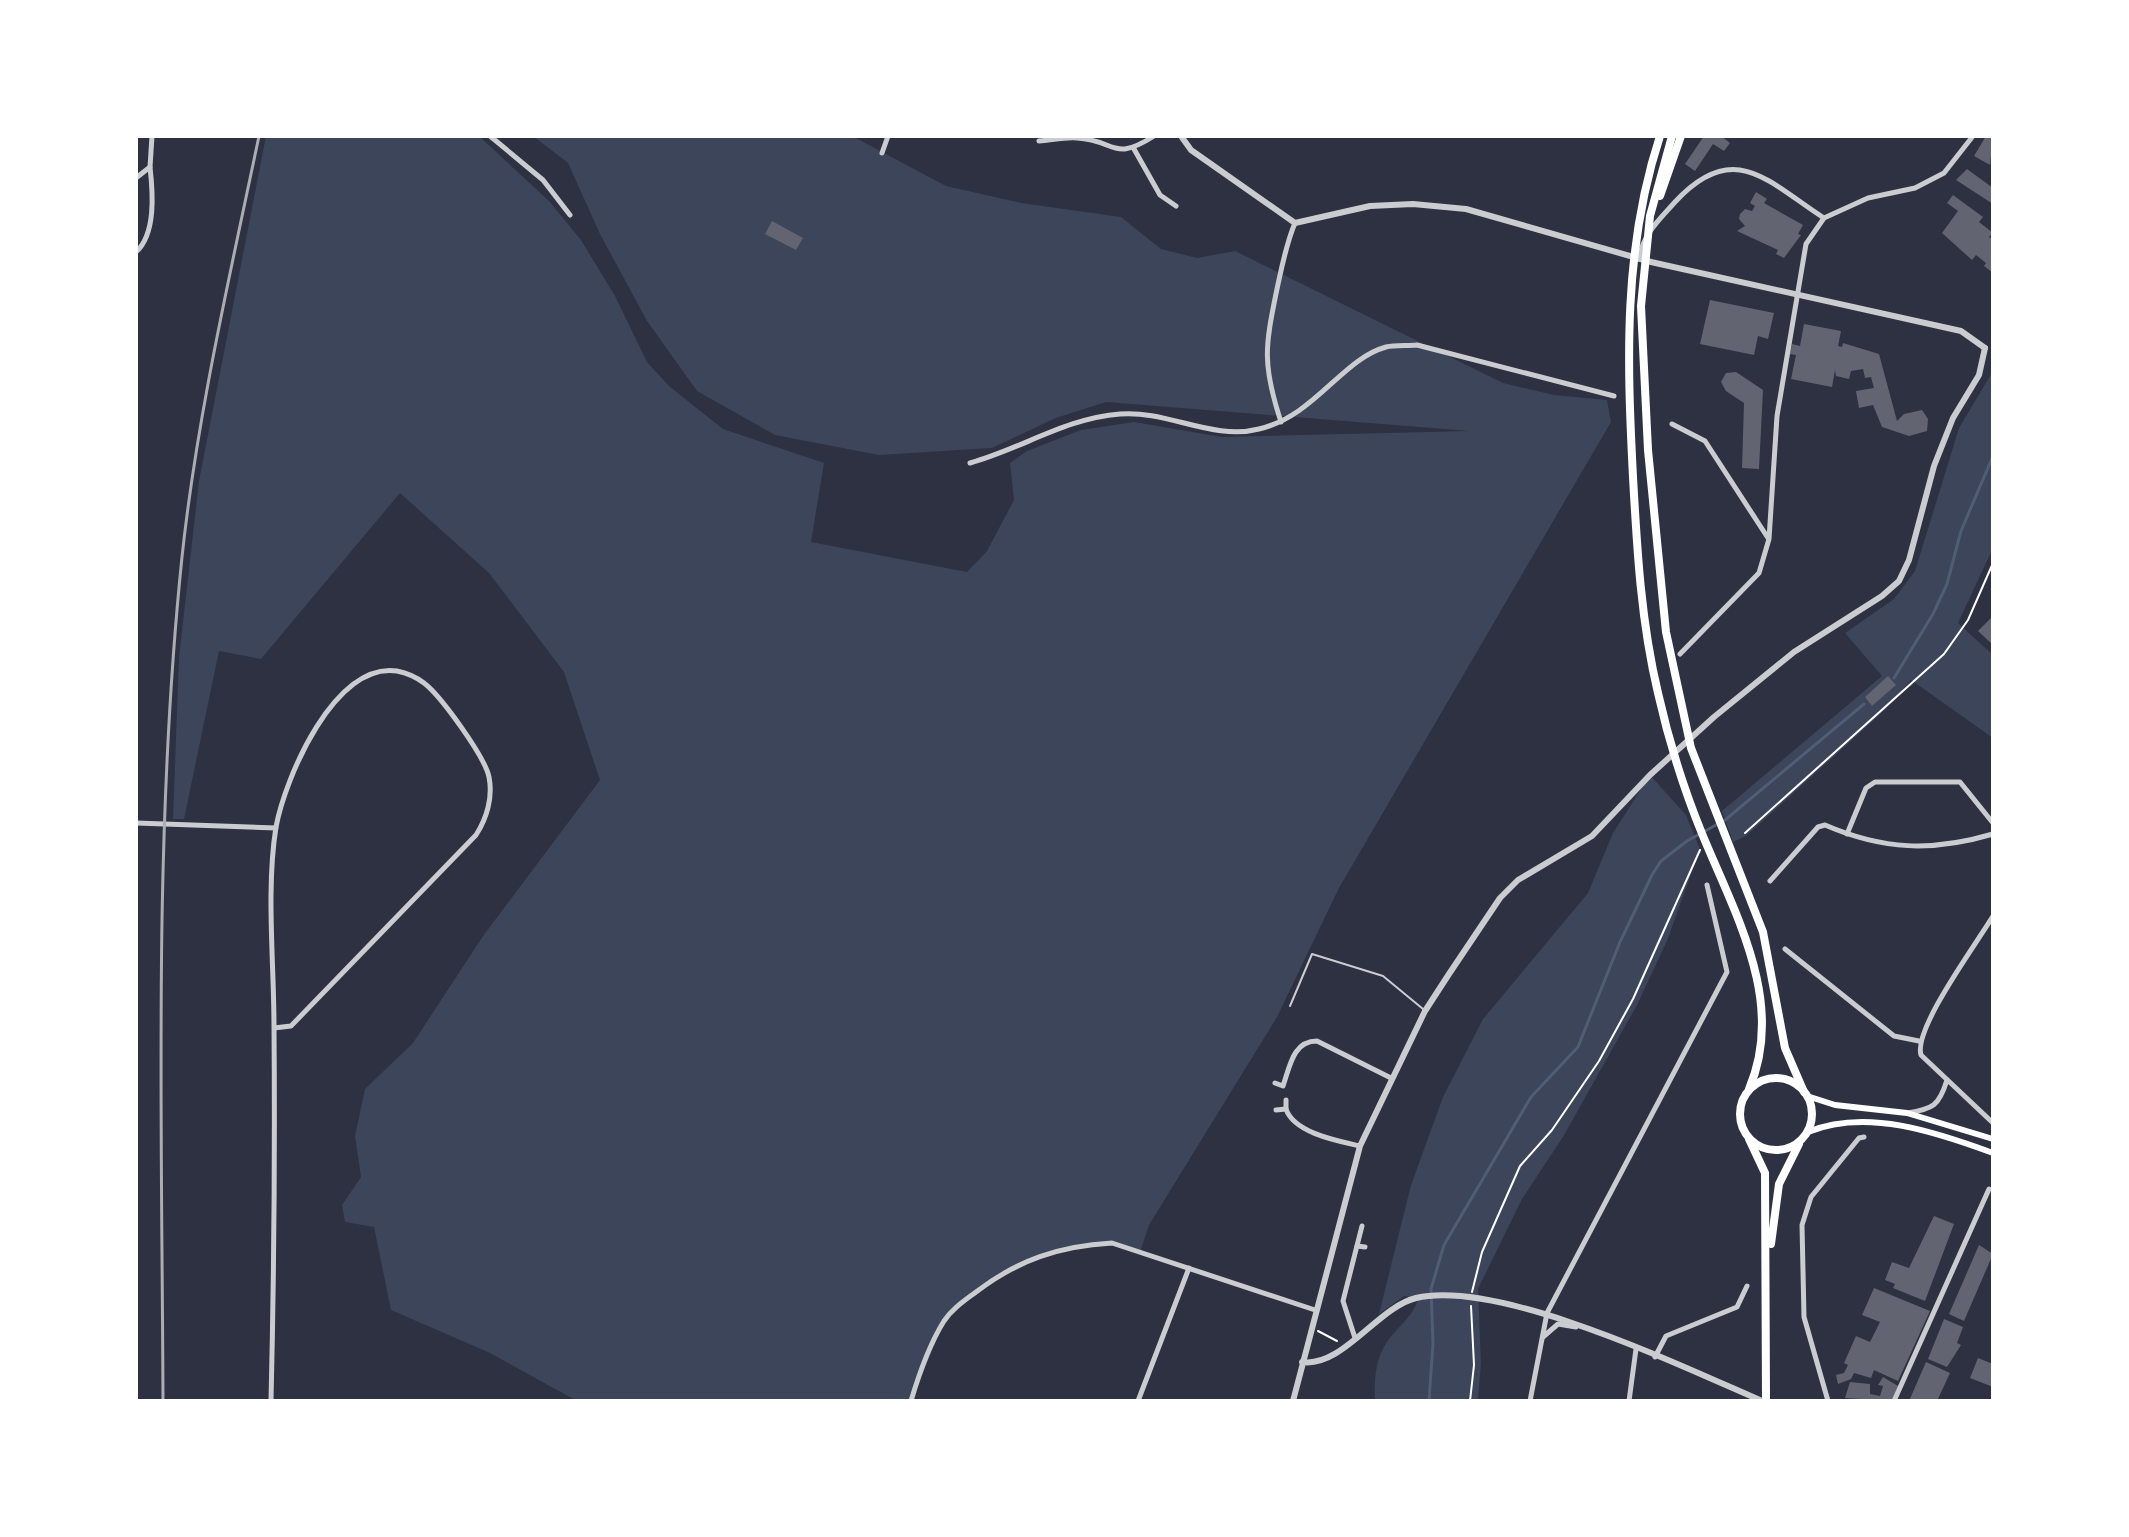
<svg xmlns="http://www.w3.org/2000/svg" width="2129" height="1537" font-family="Cabin,sans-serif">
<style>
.green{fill:#3c4559}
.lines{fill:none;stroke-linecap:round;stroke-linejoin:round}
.stream{stroke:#4f5d75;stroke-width:3}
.building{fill:#626471}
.path{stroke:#fff;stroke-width:2}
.service{stroke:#caccd0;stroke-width:2}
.minor{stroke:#caccd0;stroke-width:5}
.tertiary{stroke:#caccd0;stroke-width:6}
.secondary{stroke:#fff;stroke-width:6}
.trunk{stroke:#fff;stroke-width:8}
.rail{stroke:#abadb3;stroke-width:3}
</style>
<rect width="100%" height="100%" fill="#2d3142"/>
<g class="green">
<polygon points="266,136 479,136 549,201 581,240 615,296 647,362 669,386 723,429 824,463 811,542 967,572 987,551 1014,500 1010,463 1027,451 1081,430 1134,422 1222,437 1469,431 1106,402 1056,418 992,448 879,455 775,435 697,391 647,321 600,234 568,163 533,136 852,136 946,186 1021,203 1121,217 1161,249 1197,258 1235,251 1503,383 1554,395 1607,400 1611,422 1339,888 1277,1017 1149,1225 1140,1252 1112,1243 1039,1255 986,1284 945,1320 911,1401 577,1401 490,1353 391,1310 374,1227 345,1222 342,1205 361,1177 355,1136 365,1089 413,1043 483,936 600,780 564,672 489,573 400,493 261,659 219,651 184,819 173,819 179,657 199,481"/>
<polygon points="1993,371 1993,548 1958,623 1993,655 1993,738 1911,680 1886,709 1746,836 1733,842 1722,811 1882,676 1845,633 1894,599 1915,571 1959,428"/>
<path d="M1650,775l36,40 14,34 -33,92 -30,64 -74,132 -41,62 -44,90 3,74 -3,38h-103c-1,-20 0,-39 10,-56 10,-17 29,-28 33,-47l-14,-2 -25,18 32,-129 32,-88 40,-78 105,-126 25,-60z"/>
</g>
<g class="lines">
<g class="stream">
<polyline points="1894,678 1933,614 1947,584 1961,531 1993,456"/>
<polyline points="1429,1401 1433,1343 1431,1289 1444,1245 1531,1097 1578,1047 1620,942 1652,875 1661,861 1687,841 1725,820 1864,704"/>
</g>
</g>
<g class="building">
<polygon points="1704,136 1721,136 1730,143 1724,151 1713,144 1695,171 1685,164"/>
<polygon points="1986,136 1993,136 1990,165 1974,156"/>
<polygon points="1967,169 1993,188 1993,204 1956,180"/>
<polygon points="1756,192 1767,199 1764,203 1803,225 1798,234 1801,235 1784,258 1776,254 1778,250 1737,231 1745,226 1739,219 1740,214 1745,209 1752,211 1755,206 1750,203"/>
<polygon points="1953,195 1983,217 1979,222 1993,233 1989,237 1993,240 1993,273 1984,266 1986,263 1976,255 1972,260 1942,233 1958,211 1947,203"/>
<polygon points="772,221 803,238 796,250 765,234"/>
<polygon points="1710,300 1774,313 1768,339 1758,336 1754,355 1700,344"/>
<polygon points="1804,324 1841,331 1838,346 1842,347 1843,343 1879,354 1897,421 1904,414 1922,410 1928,419 1927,431 1909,436 1882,427 1873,405 1859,408 1856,391 1874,388 1871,377 1865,378 1863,369 1851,371 1849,379 1836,376 1835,370 1832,387 1791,379 1796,355 1790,354 1792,344 1800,346"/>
<polygon points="1736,372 1763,390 1759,469 1742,468 1744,403 1726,391 1721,382 1726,373"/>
<polygon points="1993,616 1993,645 1978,631"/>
<polygon points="1888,676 1896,685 1872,706 1865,697"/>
<polygon points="1934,1216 1954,1224 1925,1301 1893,1288 1895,1284 1885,1280 1892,1262 1909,1268"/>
<polygon points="1979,1245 1993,1254 1964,1321 1949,1314"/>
<polygon points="1874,1288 1930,1311 1898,1381 1874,1370 1871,1378 1854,1373 1851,1379 1838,1384 1836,1375 1844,1373 1848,1365 1844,1363 1856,1336 1870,1342 1880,1322 1862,1315"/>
<polygon points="1944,1319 1963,1327 1957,1343 1961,1345 1947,1367 1928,1359"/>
<polygon points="1978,1358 1993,1364 1993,1387 1970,1378"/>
<polygon points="1926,1362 1950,1373 1937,1401 1909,1401"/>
<polygon points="1883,1377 1898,1386 1892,1401 1845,1398 1850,1382 1870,1384 1870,1394 1880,1396 1883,1386 1878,1385"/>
</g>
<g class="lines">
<g class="path">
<polyline points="1745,833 1944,654 1968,620 1993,563"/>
<polyline points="1472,1292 1482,1252 1520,1166 1552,1130 1599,1061 1633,999 1700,850"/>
<polyline points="1318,1331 1337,1341"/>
<polyline points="1470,1401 1474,1365 1471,1306"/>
</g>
<polyline class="service" points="1290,1006 1312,954 1383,976 1423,1009"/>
<g class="minor">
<polyline points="490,136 543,180 570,215"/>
<path d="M1039,141c13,-1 26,-4 38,-3 39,2 35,25 77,-2"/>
<polyline points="1134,149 1160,195 1176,206"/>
<polyline points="882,153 888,136"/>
<polyline points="136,178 150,167 152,136"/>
<path d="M136,252c20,-18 17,-59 14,-85"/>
<path d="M1639,259c4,-25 20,-39 36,-57 59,-64 93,-20 149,16"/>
<path d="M1281,422c-19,-58 -16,-75 -4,-133 5,-23 9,-45 18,-66"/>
<polyline points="1672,424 1705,441 1768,538"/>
<path d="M970,463c51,-14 96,-45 150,-49 47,-4 93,27 139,15 56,-13 83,-70 127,-82 9,-2 21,-1 31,-2l197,51"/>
<polyline points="1680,654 1759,573 1769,539 1777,416 1806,244 1824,218 1868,198 1915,188 1944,173 1973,136"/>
<polyline points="136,823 276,828"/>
<polyline points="1847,834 1866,788 1875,782 1960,782 1993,823"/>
<path d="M1770,881l48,-54 7,-2c58,25 107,27 168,9"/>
<path d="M1993,916c-16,27 -80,113 -72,139l72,68"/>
<polyline points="1785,949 1894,1036 1919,1041"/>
<path d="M1275,1083l8,3c7,-20 10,-45 34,-45l74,37"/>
<polyline points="1286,1109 1286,1100"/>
<path d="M1276,1110l10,-1c8,24 52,32 74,37"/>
<path d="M1907,1113c26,-4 32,-7 40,-33"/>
<polyline points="1357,1246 1365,1247"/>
<polyline points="1543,1337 1558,1324 1576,1327"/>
<polyline points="1355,1338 1343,1301 1362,1226"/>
<polyline points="1655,1357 1666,1336 1737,1307 1747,1286"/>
<path d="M271,1401c3,-125 4,-250 3,-375 0,-63 -8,-137 2,-199 9,-49 59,-166 121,-156 10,2 19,6 27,12 17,13 61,74 65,94 4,20 -2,41 -13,58l-185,191 -17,2"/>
<path d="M911,1401c8,-27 18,-56 33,-80 8,-12 20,-20 32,-29 42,-32 83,-46 136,-49l203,67"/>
<polyline points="1138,1401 1189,1268"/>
<polyline points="1530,1401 1547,1313 1727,972 1707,885"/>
<polyline points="1629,1401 1636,1349"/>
<polyline points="1828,1401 1804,1317 1802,1225 1811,1197 1859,1138 1864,1137"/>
<polyline points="1894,1401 1989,1189"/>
</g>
<g class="tertiary">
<polyline points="1181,136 1191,150 1295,223 1370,206 1413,204 1466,209 1651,262 1961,331 1985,348"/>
<path d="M1302,1362c40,6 76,-55 114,-64 84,-19 265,68 346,103"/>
<polyline points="1293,1401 1360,1146 1425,1011 1449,974 1500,898 1518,880 1592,836 1650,775 1714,717 1794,652 1882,596 1899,581 1909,560 1934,466 1953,418 1979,375 1985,348"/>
</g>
<g class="secondary">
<polyline points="1807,1096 1835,1105 1907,1113 1993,1139"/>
<path d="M1808,1132c58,-24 128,0 185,21"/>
</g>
<g class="trunk">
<path d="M1660,136c-37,113 -33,224 -27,341 4,72 8,145 25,216 11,49 26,97 45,143 33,80 83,167 46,253"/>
<polyline points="1672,136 1650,216 1641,306 1648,450 1666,632 1691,748 1763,932 1785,1048 1804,1092"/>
<polyline points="1660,196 1681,136"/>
<circle cx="1776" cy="1114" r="36"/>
<polyline points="1749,1139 1765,1173 1766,1401"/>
<polyline points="1771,1244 1779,1184 1799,1144"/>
</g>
<path class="rail" d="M163,1401c-1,-280 -10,-564 19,-844 15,-141 48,-282 77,-421"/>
</g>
<rect width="2129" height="1537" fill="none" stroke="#ffffff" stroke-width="276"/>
</svg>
